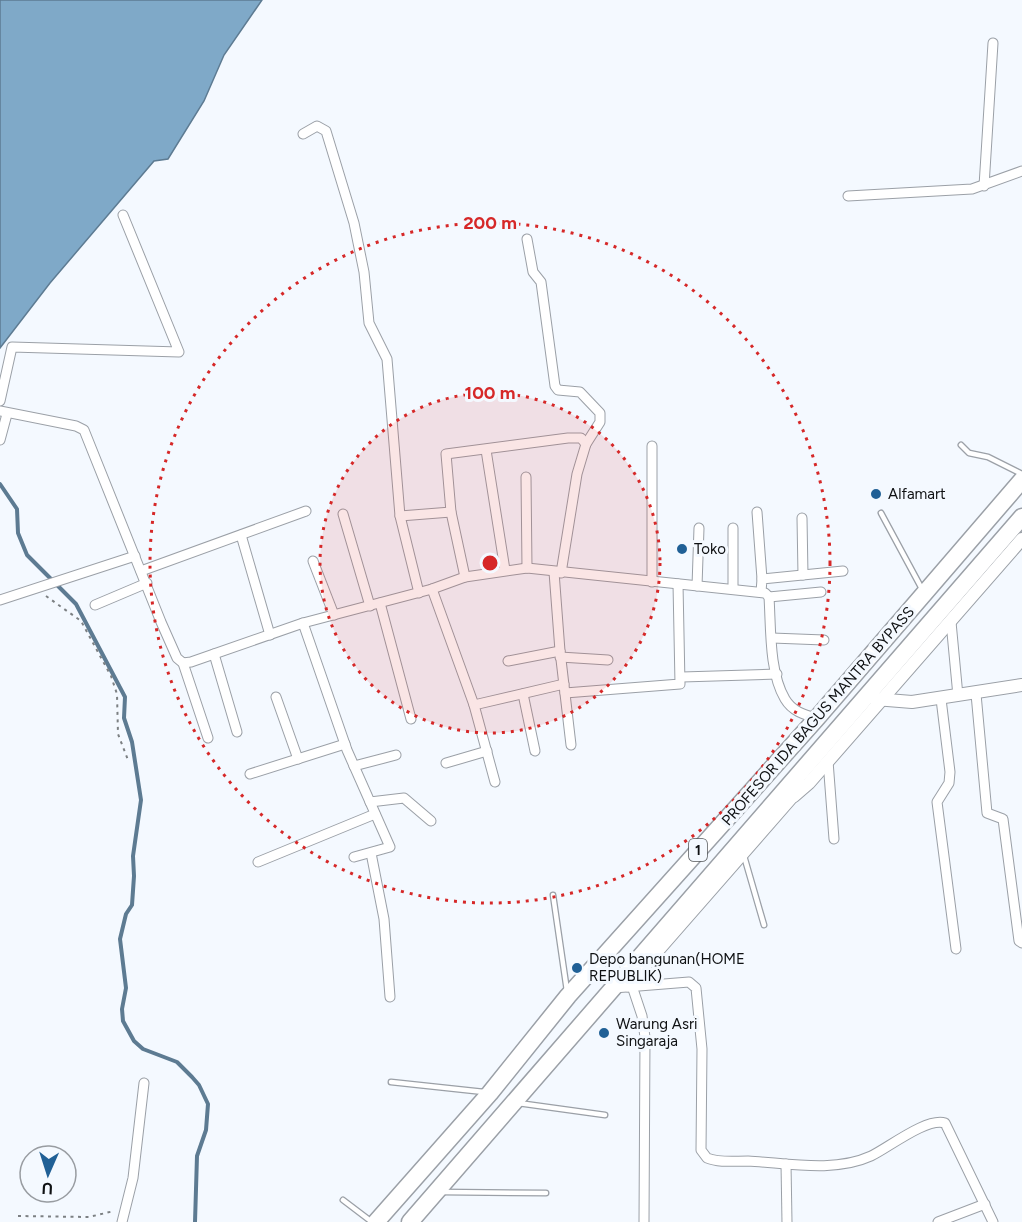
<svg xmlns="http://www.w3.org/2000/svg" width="1022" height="1222" font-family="Figtree,sans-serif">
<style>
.water{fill:#7fa9c8;stroke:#5d7b92;stroke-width:1.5}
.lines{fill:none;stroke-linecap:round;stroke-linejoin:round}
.stream{stroke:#5d7b92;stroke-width:4}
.service-casing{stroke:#9ba0a7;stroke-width:7}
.minor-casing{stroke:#9ba0a7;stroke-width:11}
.tertiary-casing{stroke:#9ba0a7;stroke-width:14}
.trunk-casing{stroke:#9ba0a7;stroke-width:19}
.path{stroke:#7c8083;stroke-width:2;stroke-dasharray:3 4.5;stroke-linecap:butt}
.service{stroke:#fff;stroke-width:4.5}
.minor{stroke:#fff;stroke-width:9}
.tertiary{stroke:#fff;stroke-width:12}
.trunk{stroke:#fff;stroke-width:16}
.ring{fill:none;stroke:#d62828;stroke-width:3;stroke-dasharray:3 6}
.poi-dot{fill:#206096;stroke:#f4f9ff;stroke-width:2}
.labels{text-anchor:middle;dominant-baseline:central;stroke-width:6;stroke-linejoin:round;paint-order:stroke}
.shield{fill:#f4f9ff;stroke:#54575a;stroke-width:1.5}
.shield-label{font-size:14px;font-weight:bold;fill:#0f1113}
.poi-label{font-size:15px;fill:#0f1113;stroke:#f4f9ff;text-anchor:start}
.street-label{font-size:15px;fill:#0f1113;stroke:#f4f9ff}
.centre{fill:#d62828;stroke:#f4f9ff;stroke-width:3}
.ring-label{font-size:18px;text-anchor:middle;font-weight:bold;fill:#d62828;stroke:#f4f9ff;stroke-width:6;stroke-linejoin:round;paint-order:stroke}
</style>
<rect width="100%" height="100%" fill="#f4f9ff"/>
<polygon class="water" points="0,0 262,0 224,55 204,101 168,159 154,161 50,283 0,348"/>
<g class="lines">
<polyline class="stream" points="0,484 17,509 18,533 27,555 76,604 125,697 124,718 132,742 141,800 133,856 134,876 132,905 126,914 120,939 126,988 122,1009 123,1021 134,1041 143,1049 177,1062 192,1077 199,1085 208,1104 206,1130 197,1156 195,1222"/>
<g class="service-casing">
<g id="service">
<polyline points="961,445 969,453 988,457 1022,474"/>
<polyline points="881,513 922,589"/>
<polyline points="744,856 764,925"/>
<polyline points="553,895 567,991"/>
<polyline points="391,1082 484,1092"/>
<polyline points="518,1103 605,1115"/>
<polyline points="441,1192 546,1193"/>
<polyline points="343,1200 372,1222"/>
</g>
</g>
<g class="minor-casing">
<g id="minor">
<polyline points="303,134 317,126 326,131 354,223 364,272 369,323 387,359 400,516 419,593"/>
<polyline points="984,186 993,43"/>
<polyline points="848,196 972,189 1022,171"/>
<polyline points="527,239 533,272 541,282 555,386 558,390 580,392 600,413 600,422 586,444 577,474 561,573"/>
<polyline points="0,401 12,347 179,352 123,215"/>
<polyline points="0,411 76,426 84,430 161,622 177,658 183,663 208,738"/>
<polyline points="0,440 7,414"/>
<polyline points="486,450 505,570"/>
<polyline points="526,477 527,568"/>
<polyline points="757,512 762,579"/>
<polyline points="343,514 370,606"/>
<polyline points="400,516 451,512"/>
<polyline points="802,518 803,575"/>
<polyline points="733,528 733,589"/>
<polyline points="241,535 270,635"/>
<polyline points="313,561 334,615"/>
<polyline points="141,571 306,511"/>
<polyline points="554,572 560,651 571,745"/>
<polyline points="465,577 451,512 446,454 568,438 581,438 586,444"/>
<polyline points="652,582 652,446"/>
<polyline points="697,586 699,528"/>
<polyline points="432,589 474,705 495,782"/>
<polyline points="761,592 762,579 843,571"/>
<polyline points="769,597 821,592"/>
<polyline points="0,600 135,556"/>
<polyline points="380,603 411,719"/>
<polyline points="95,605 147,583"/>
<polyline points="951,622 958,696"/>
<polyline points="303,623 347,750 390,847 354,857"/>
<polyline points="772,638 824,640"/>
<polyline points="214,654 237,732"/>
<polyline points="560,657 608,660"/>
<polyline points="508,661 560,651"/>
<path d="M183,663l8,-1 112,-39 129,-34 33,-12 62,-9 238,25 4,4c2,31 0,75 16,102 7,12 19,16 32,19"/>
<polyline points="682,677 777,674"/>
<polyline points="565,693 680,684 678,584"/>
<polyline points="523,694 535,751"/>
<polyline points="976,694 987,813 1003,819 1019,941 1022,943"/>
<polyline points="276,697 298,759"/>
<polyline points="941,699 950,772 949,783 937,802 956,949"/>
<polyline points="474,705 564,684"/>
<polyline points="828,761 834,839"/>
<polyline points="446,763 487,751"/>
<polyline points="354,766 396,755"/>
<polyline points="250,774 345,744"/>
<polyline points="370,802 404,798 431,821"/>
<polyline points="371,853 384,919 390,997"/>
<polyline points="258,862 375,814"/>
<polyline points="632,986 642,1016 645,1037 644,1222"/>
<polyline points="628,987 794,797"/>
<path d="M614,988l75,-6 7,6 6,61 -1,101 6,8c12,5 27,3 41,3 39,2 86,12 123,-5 17,-8 56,-39 74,-33l48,99"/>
<polyline points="786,1164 787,1222"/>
<polyline points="122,1222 133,1178 144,1083"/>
<polyline points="938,1222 985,1204"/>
</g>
</g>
<g class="tertiary-casing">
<g id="tertiary">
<polyline points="875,699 912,702 1022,685"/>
<polyline points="775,803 794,796 809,783 1022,539"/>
</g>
</g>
<g class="trunk-casing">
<g id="trunk">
<polyline points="376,1222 490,1093 568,996 817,718 1022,480"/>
<polyline points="410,1222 1022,517"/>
</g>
</g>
<g class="path">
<polyline points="46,596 81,621 111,676 117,694 118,734 128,760"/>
<polyline points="18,1216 89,1217 114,1211"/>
</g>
<use href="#service" class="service"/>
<use href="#minor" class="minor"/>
<use href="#tertiary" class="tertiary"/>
<use href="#trunk" class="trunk"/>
</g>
<circle cx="490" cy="563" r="170" fill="#d62828" fill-opacity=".12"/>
<g class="ring">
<circle cx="490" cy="563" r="170"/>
<circle cx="490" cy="563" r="340"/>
</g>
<g class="poi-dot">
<circle cx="876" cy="494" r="6"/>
<circle cx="682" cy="549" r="6"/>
<circle cx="577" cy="968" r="6"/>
<circle cx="604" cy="1033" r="6"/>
</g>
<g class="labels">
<rect class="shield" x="689" y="839" width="18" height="22" rx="4.5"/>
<g class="shield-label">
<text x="698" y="850">1</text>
</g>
<g class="poi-label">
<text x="888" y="494">Alfamart</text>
<text x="694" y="549">Toko</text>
<text x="589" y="959">Depo bangunan(HOME<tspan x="589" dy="17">REPUBLIK)</tspan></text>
<text x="616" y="1024">Warung Asri<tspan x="616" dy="17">Singaraja</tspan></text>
</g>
<g class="street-label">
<text transform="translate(818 716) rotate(-49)">PROFESOR IDA BAGUS MANTRA BYPASS</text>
</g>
</g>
<circle cx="490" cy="563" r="9" class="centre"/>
<g class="ring-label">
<text x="490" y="229">200 m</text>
<text x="490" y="399">100 m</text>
</g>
<g transform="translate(48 1174) rotate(183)"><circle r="28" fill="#f4f9ff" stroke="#989ca1" stroke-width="1.5"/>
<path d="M0-4.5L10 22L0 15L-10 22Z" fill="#206096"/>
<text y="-9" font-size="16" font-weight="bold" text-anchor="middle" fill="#0f1113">U</text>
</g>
</svg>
